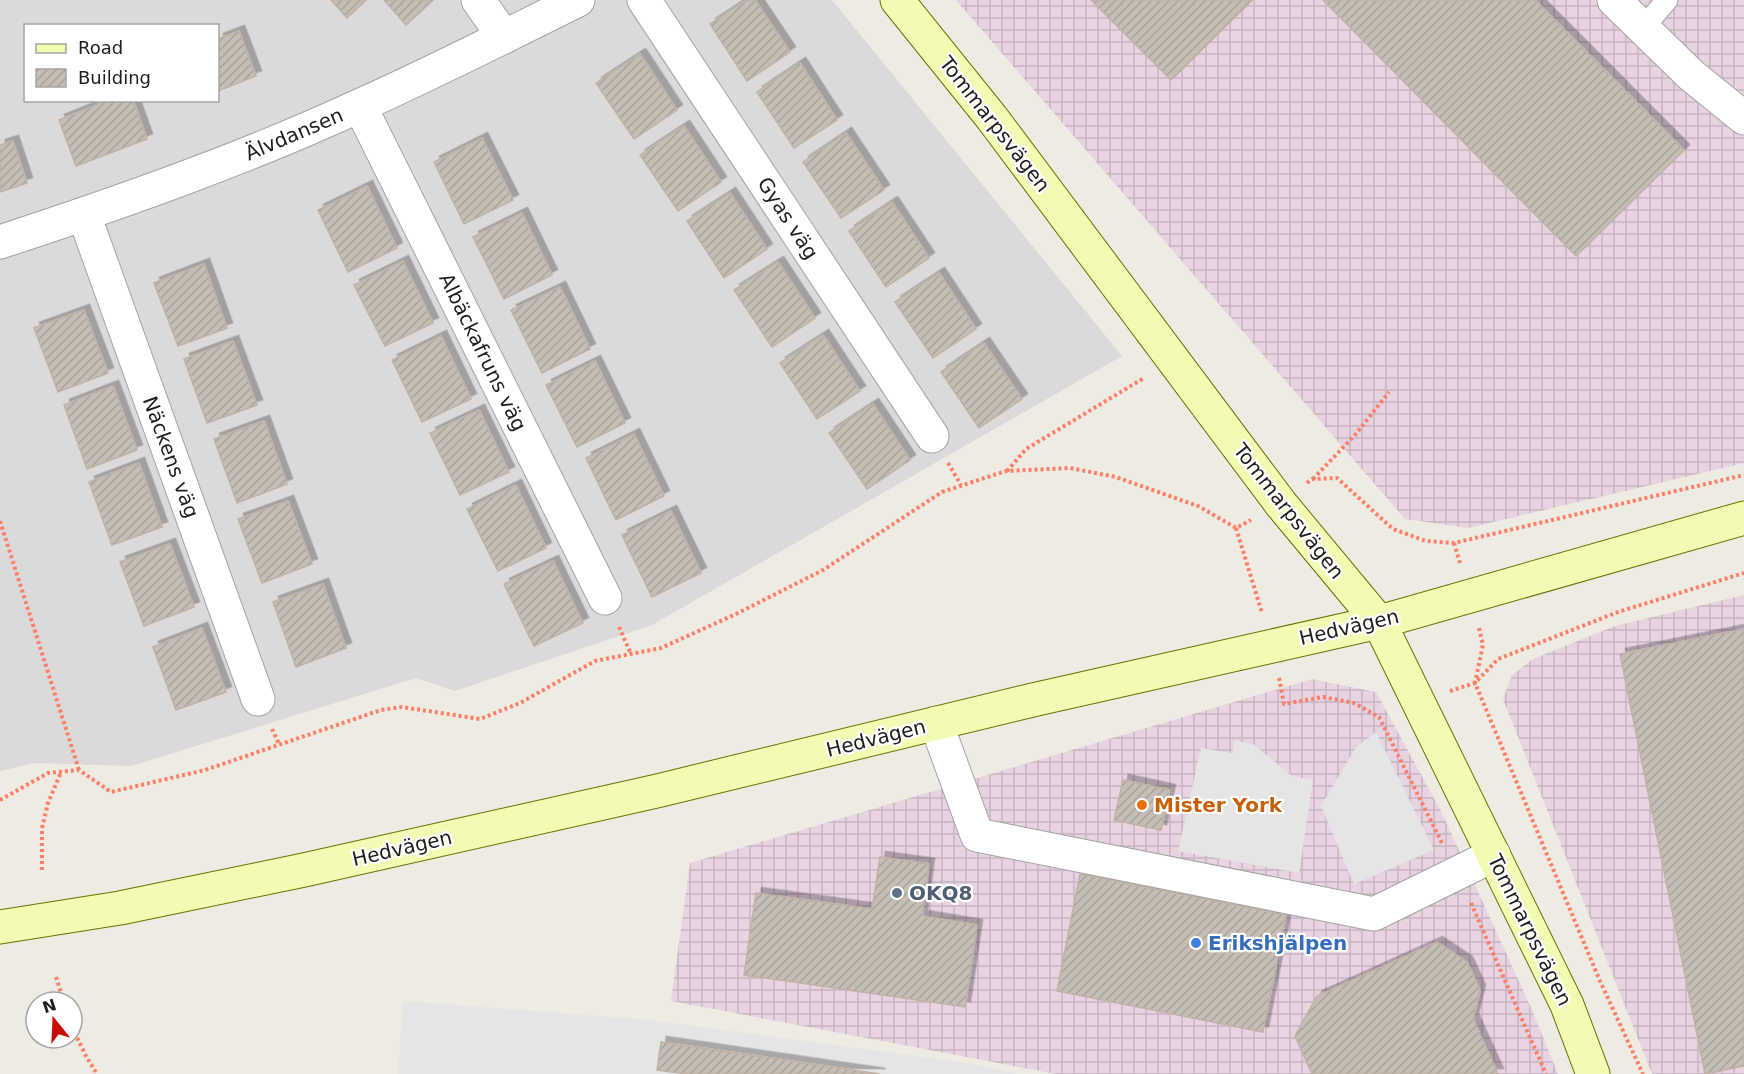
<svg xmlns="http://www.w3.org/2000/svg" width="1744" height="1074" font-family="'DejaVu Sans',sans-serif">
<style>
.residential{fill:#dbd9d9;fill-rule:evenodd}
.industrial{fill:url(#industrial-grid)}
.parking{fill:#e5e5e5}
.building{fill:url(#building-hatch);stroke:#c0b2a4;stroke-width:1.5;filter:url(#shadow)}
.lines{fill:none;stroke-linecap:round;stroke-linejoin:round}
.lane-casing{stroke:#a4a4a4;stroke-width:23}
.street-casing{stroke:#a4a4a4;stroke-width:35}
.secondary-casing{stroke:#627601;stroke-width:35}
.path{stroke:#fe7d63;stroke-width:4;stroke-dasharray:3 3;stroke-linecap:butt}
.lane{stroke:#fff;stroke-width:21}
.street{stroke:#fff;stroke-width:33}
.secondary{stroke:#f3fbb3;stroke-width:33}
.food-dot{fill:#e8710a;stroke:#fff;stroke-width:2}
.service-dot{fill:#5c6f8a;stroke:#fff;stroke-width:2}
.shop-dot{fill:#3f7fe0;stroke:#fff;stroke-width:2}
.labels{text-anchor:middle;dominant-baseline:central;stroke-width:4.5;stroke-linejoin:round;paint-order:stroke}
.street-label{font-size:20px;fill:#1d1d1d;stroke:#fff}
.food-label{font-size:20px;font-weight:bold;fill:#c56008;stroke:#fff;text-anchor:start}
.service-label{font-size:20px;font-weight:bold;fill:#4e5e75;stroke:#fff;text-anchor:start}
.shop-label{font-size:20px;font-weight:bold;fill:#366cbe;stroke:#fff;text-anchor:start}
</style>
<defs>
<pattern id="industrial-grid" width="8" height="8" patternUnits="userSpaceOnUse" patternTransform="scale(1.5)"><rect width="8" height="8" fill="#e8d3e3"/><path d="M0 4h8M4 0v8" fill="none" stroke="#c7b5c2"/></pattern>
<pattern id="building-hatch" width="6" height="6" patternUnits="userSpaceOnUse" patternTransform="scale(1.5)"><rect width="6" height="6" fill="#c6beb5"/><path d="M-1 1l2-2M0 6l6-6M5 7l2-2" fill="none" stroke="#aaa39b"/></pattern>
<filter id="shadow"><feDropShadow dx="5.5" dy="-5.5" stdDeviation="0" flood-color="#0004"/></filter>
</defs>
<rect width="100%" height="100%" fill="#eeebe2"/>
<path class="residential" d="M0,0h832l290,356 -470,269 -197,66 -39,-13 -285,88 -96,-3 -35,8zM26,26h192v74h-192z"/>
<g class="industrial">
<polygon points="956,0 1744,0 1744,463 1468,528 1405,519"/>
<polygon points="1744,595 1744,1074 1652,1074 1503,699 1512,675 1533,659 1615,626"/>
<polygon points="1312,679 1376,692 1442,813 1533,1012 1558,1074 1056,1074 671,1001 690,863"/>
</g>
<g class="parking">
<polygon points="1376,732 1434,850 1354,884 1321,806 1356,747"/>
<polygon points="1235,741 1253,744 1292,776 1313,780 1299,873 1178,851 1201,748 1232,753"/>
<polygon points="403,1001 649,1020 975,1064 1016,1074 398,1074"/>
</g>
<g class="building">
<polygon points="331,0 366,0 347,18"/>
<polygon points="384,0 429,0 431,2 406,25"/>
<polygon points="747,0 755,0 790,52 747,81 710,24"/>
<polygon points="1091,0 1252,0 1171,80"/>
<polygon points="1323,0 1535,0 1684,150 1576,256"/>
<polygon points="239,31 256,76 218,91 218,39"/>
<polygon points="640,54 677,110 634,139 596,83"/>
<polygon points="800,63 837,120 794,148 757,92"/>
<polygon points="109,100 133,100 147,139 76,166 59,120"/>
<polygon points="684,126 721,182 678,211 640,155"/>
<polygon points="846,133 884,190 841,218 803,162"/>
<polygon points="482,138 513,200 464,224 434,162"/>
<polygon points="13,141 27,183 0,192 0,145"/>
<polygon points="367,186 397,248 348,272 318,210"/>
<polygon points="730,193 767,249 724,278 687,221"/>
<polygon points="892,202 929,258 886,287 849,231"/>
<polygon points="522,213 552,275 504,299 473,237"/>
<polygon points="403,261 433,323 385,346 354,285"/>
<polygon points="778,262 815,318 772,347 734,290"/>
<polygon points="204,264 227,328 178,346 154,283"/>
<polygon points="939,273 976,329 933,358 895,302"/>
<polygon points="560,287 590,349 542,373 511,310"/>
<polygon points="84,310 108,373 58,392 34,328"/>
<polygon points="823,335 860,391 817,419 780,363"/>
<polygon points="441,336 471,399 422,422 392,360"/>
<polygon points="233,341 257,405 207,423 184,359"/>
<polygon points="984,343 1022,399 979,428 941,372"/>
<polygon points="595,361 625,423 577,447 546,385"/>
<polygon points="113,386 137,450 87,469 64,405"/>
<polygon points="873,404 910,460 867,489 829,433"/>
<polygon points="479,410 509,472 460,495 430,433"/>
<polygon points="264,421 287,484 237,503 214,439"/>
<polygon points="634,434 664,496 616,520 586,458"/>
<polygon points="139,463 162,527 112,545 89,482"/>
<polygon points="516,485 546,548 498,571 467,509"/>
<polygon points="288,501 312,564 262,583 238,519"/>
<polygon points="671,511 701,573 652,597 622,535"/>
<polygon points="170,544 194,607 144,626 120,562"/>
<polygon points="553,561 583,623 534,646 504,584"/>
<polygon points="323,584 346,648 296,667 273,602"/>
<polygon points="202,628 226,692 176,710 153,647"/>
<polygon points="1744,629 1744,1066 1705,1074 1620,654"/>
<polygon points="1123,780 1170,790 1161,830 1114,820"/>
<polygon points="880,857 929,864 922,916 977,925 965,1007 744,975 756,893 872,909"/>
<polygon points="1080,874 1286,915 1263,1032 1057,991"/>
<polygon points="1437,942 1467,962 1480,990 1473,1019 1498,1074 1312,1074 1295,1036 1317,996"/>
<polygon points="661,1042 880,1074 686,1074 657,1070"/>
</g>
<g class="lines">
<g class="lane-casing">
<polyline id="lane" points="1643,28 1667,0"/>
</g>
<g class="street-casing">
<g id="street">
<polyline points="478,0 504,37"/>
<polyline points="644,0 932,436"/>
<polyline points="1614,0 1691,75 1744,118"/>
<polyline points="360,106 605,598"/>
<polyline points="84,215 258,699"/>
<path d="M0,242c122,-40 244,-83 361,-137 73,-33 145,-69 217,-105"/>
<polyline points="936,723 977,835 1374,914 1494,855"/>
</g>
</g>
<g class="secondary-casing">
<g id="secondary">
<polyline points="897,0 992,118 1281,504 1379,622 1567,1005 1593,1074"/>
<polyline points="0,927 120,908 304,870 657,791 1037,699 1379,622 1744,518"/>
</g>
</g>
<g class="path">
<polyline points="948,463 961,485"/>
<polyline points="1007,471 1026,449 1144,378"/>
<polyline points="1313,479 1355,435 1389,392"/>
<polyline points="1307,483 1312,479 1337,478 1393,529 1426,541 1454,543 1744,475"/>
<polyline points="0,521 79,770"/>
<polyline points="1236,528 1262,613"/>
<polyline points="1454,543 1460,563"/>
<polyline points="619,627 631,654"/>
<polyline points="1479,628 1483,645 1475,683 1600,981 1643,1074"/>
<polyline points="1279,678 1284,704 1323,697 1354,703 1379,717 1443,845"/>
<polyline points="1450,691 1475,683 1498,659 1618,612 1744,573"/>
<polyline points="272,729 279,744"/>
<polyline points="0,800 48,773 79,770 111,792 205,770 381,710 402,707 480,719 520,703 595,661 661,648 736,614 823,570 942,492 1006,471 1070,468 1116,477 1198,506 1236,528 1251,520"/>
<polyline points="42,870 42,828 48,803 61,772"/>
<polyline points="1471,903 1546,1074"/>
<polyline points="56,977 64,1002"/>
<polyline points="72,1027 86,1056 97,1074"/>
</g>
<use href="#lane" class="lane"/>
<use href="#street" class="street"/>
<use href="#secondary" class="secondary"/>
</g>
<circle class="food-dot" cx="1142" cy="805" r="6"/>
<circle class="service-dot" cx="897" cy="893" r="6"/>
<circle class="shop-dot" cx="1196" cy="943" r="6"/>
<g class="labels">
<g class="street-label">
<text transform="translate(995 124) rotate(52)">Tommarpsvägen</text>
<text transform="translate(294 134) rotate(-23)">Älvdansen</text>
<text transform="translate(788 218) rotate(57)">Gyas väg</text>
<text transform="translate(483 352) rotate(64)">Albäckafruns väg</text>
<text transform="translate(171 457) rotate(70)">Näckens väg</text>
<text transform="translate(1289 511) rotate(52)">Tommarpsvägen</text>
<text transform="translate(1349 627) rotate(-13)">Hedvägen</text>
<text transform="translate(876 738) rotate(-14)">Hedvägen</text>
<text transform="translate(402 848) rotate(-13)">Hedvägen</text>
<text transform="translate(1530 930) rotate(64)">Tommarpsvägen</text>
</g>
<g class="food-label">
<text x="1154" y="805">Mister York</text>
</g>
<g class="service-label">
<text x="909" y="893">OKQ8</text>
</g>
<g class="shop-label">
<text x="1208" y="943">Erikshjälpen</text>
</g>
</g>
<rect x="24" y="24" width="195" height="78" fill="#ffffff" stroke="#a5a5a5" stroke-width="1.5"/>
<rect x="36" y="44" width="30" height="9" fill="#f3fbb3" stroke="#a5a5a5" stroke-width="1.5"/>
<text x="78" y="54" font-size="18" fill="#1d1d1d">Road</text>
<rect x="36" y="69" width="30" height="18" fill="url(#building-hatch)" stroke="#a5a5a5" stroke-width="1.5"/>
<text x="78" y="84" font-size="18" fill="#1d1d1d">Building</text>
<g transform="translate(54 1020) rotate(342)"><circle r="28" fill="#ffffff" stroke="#a5a5a5" stroke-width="1.5"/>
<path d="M0-4.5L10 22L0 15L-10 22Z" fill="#c90d00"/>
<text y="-9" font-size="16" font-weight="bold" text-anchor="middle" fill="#1d1d1d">N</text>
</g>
</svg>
